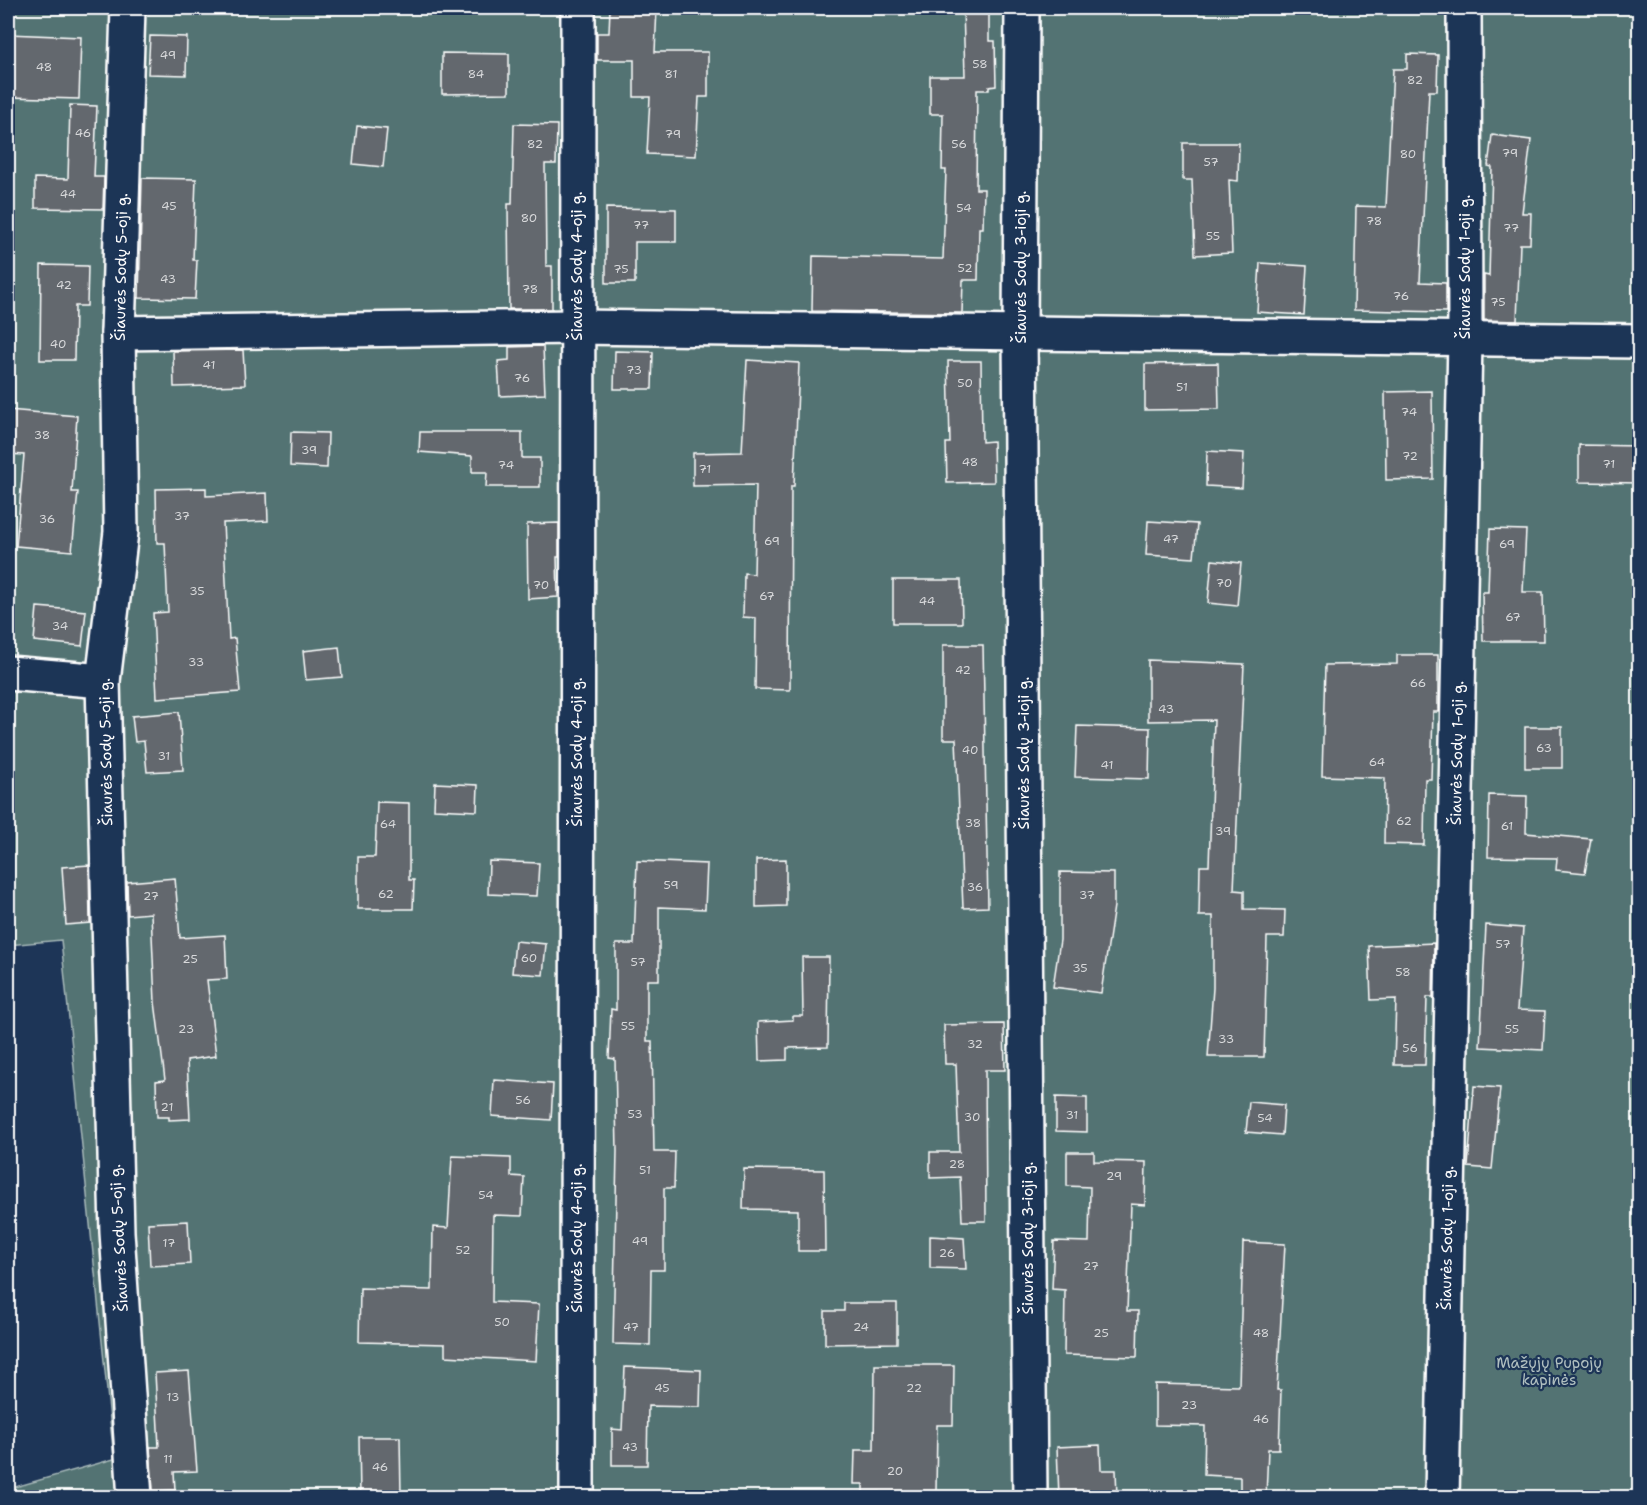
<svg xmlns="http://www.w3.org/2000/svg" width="1647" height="1505" font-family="'Shantell Sans',sans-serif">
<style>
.green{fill:#527373;stroke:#a8b9b9;stroke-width:1.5}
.building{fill:#64686e;stroke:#fff;stroke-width:1.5}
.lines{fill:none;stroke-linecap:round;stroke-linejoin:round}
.street-casing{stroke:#fff;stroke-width:38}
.street{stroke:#1d3557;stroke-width:33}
.labels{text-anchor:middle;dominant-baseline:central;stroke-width:4.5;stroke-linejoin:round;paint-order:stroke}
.number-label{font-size:12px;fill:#d8d9db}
.street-label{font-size:15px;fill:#fff;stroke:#1d3557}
.park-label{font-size:15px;fill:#b1c0c0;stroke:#1d3557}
</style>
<rect width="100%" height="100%" fill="#1d3557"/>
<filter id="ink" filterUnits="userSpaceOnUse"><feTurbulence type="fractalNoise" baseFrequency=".0167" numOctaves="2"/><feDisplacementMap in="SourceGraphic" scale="12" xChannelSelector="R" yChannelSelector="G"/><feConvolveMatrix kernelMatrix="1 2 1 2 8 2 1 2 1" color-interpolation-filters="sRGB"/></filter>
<g filter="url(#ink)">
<polygon class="green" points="8,8 1639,8 1639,1497 8,1497 8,1489 114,1459 61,940 8,945"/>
<g class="building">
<polygon points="610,8 657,8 655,52 708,52 708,97 699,97 696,156 647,154 650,97 634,97 634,60 597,60 597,33 609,33"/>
<polygon points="963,8 989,8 989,41 995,41 996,86 989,87 989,90 977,90 976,189 984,189 983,228 979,228 978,280 963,280 962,313 812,311 813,256 943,259 946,170 942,170 943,114 930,114 930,76 965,76"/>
<polygon points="8,34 81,37 79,99 8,97"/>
<polygon points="150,36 187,37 186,75 148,74"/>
<polygon points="442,53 509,54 509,93 442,94"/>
<polygon points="1407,54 1438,55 1437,91 1429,91 1420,282 1446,283 1446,312 1354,310 1356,206 1386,207 1393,69 1407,69"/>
<polygon points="70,105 97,106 94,177 104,177 103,209 35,208 35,178 68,179"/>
<polygon points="514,124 557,125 556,164 545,164 546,266 552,266 552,309 509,309 508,204 512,204"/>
<polygon points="357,126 387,129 383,167 353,164"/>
<polygon points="1492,135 1531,140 1522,213 1531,213 1530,244 1520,244 1517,321 1484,320 1484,275 1489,276 1492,167 1488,166"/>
<polygon points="1183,143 1239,143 1238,181 1229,180 1232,253 1195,255 1192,180 1183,180"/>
<polygon points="142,178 196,179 193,260 197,260 195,299 139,298"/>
<polygon points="606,208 676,209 676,242 635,242 635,283 606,283"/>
<polygon points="1260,263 1307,266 1304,315 1257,312"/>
<polygon points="41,265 88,266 87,306 75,306 74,360 40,360"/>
<polygon points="543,346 545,394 500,396 498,361 509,360 509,347"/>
<polygon points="243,350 245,385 174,387 173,351"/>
<polygon points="615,351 653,352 652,389 614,389"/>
<polygon points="747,360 799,363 794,486 791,486 790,690 755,689 756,618 743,617 744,573 754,574 756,485 693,486 693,453 742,452"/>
<polygon points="948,361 981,361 982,442 993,441 994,482 947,483 946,443 950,443"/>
<polygon points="1218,363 1219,409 1145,410 1145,364"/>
<polygon points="1432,391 1433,479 1386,480 1385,392"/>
<polygon points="8,410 77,416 72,492 78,492 72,551 16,546 24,455 8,454"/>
<polygon points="291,432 328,433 327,468 290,466"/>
<polygon points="420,432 522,432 522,458 540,458 540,487 486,487 487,472 472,472 472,456 419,452"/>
<polygon points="1579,445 1640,446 1640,483 1579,482"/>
<polygon points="1207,451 1244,453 1242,488 1206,486"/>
<polygon points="206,488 206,496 267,493 268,521 223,523 229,639 235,638 240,692 157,698 153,613 168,612 165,543 157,543 156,489"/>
<polygon points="1148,521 1197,524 1194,558 1146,555"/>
<polygon points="559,523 559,557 557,557 558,597 528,599 527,524"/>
<polygon points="1490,529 1526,530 1523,592 1543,592 1544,641 1483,641 1482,592 1488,592"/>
<polygon points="1212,560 1241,563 1237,606 1208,603"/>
<polygon points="893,580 961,580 962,623 893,623"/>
<polygon points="37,607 86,611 82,646 34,641"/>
<polygon points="943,645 983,645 988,907 963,908 956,739 943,739"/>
<polygon points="339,647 342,677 306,680 303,651"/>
<polygon points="1397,655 1438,655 1438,712 1433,712 1431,779 1425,779 1424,845 1384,844 1385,778 1322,776 1325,665 1397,664"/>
<polygon points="1148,660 1244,664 1234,890 1244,891 1244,909 1285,910 1284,937 1267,937 1264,1057 1208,1057 1213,988 1213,916 1199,916 1200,866 1209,866 1214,720 1148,721"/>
<polygon points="179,712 183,770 147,772 144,741 135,742 132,716"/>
<polygon points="1077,726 1150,728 1149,779 1075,777"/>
<rect x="1525" y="727" width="37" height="41"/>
<polygon points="435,783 478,785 477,811 434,809"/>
<polygon points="1489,795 1527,796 1526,833 1591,839 1585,873 1556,870 1557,858 1488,857"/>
<polygon points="377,802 409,803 409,880 414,880 413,909 358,909 358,857 375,857"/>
<polygon points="786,859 786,906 756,907 756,860"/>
<polygon points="489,861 539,863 537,896 488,894"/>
<polygon points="637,861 707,864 705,909 659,907 659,980 647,980 647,1041 652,1041 654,1152 675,1152 674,1188 664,1188 664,1270 651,1270 650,1345 613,1344 617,1151 615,1059 609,1058 611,1009 616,1010 616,944 634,944"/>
<polygon points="89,865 90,923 66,925 62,867"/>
<polygon points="1060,872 1114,873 1114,906 1101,993 1053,987 1060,940"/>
<polygon points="175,878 180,938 225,935 227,979 207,980 216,1056 187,1060 190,1119 169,1120 169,1117 157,1117 156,1081 165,1080 155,1002 151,913 128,915 127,882"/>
<polygon points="1486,925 1523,928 1517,1010 1545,1011 1543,1050 1480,1047"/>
<polygon points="515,941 546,944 543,975 512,973"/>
<polygon points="1434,943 1433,997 1427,997 1425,1065 1394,1065 1396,999 1371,1000 1369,946"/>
<polygon points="802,957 829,957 828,1047 787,1048 787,1060 759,1061 758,1022 793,1020 793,1016 803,1016"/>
<polygon points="1004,1024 1005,1070 985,1070 986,1221 962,1221 960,1177 930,1178 930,1152 959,1152 956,1064 945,1064 944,1025"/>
<polygon points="494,1080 553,1084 551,1120 492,1116"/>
<polygon points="1474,1086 1500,1088 1492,1169 1468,1167"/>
<polygon points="1056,1097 1087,1098 1087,1132 1056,1131"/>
<polygon points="1249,1102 1284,1105 1282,1135 1246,1132"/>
<polygon points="1067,1152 1094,1152 1094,1161 1146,1162 1145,1205 1131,1204 1127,1311 1138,1311 1137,1357 1064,1355 1065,1290 1052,1289 1054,1241 1089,1242 1090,1187 1067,1186"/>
<polygon points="452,1156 511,1158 511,1176 524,1177 522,1216 493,1215 492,1302 539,1304 536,1361 445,1356 445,1344 359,1342 360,1288 432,1290 433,1227 448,1228"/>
<polygon points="744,1169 824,1170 825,1251 798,1251 798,1210 743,1209"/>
<polygon points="188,1221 190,1264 150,1266 148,1223"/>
<polygon points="930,1236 964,1238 966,1269 930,1268"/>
<polygon points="1243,1242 1285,1244 1277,1390 1281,1390 1279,1449 1268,1449 1266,1497 1240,1497 1240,1477 1204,1475 1205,1426 1155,1425 1155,1384 1239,1386"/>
<polygon points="844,1303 897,1303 897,1343 825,1344 825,1311 844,1311"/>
<polygon points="875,1365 954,1365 953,1425 937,1425 936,1493 880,1496 880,1492 863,1492 863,1484 854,1484 855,1450 874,1450"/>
<polygon points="625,1367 701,1370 700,1407 648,1406 647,1465 612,1465 612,1429 622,1430"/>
<polygon points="189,1371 197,1471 174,1472 175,1490 153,1491 150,1447 159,1447 155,1373"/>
<polygon points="359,1437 400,1437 401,1496 360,1497"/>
<polygon points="1100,1445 1101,1470 1116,1470 1117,1497 1059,1497 1057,1447"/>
</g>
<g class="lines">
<g class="street-casing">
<g id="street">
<polyline points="128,8 118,333 121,532 103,681 117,1232 135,1498"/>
<polyline points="1022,8 1020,334 1030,1498"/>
<polyline points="118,333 576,327 1640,341"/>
<polyline points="8,673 103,681"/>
<polyline points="577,1498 578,8"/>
<polyline points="1442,1498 1465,339 1464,8"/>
</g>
</g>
<use href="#street" class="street"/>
</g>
</g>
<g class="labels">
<g class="number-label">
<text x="168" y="55">49</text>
<text x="980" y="64">58</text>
<text x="44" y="67">48</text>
<text x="476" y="74">84</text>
<text x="671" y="74">81</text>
<text x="1415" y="80">82</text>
<text x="83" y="133">46</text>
<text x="673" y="134">79</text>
<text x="535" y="144">82</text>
<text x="959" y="144">56</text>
<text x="1510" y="153">79</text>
<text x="1408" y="154">80</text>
<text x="1211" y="162">57</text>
<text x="68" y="194">44</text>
<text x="169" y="206">45</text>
<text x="964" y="208">54</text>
<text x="529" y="218">80</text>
<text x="1374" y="221">78</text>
<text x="641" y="225">77</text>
<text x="1511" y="228">77</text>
<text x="1213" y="236">55</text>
<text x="965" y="268">52</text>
<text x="621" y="269">75</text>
<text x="168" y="279">43</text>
<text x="64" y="285">42</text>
<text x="530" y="289">78</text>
<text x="1401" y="296">76</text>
<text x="1498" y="302">75</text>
<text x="58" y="344">40</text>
<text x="209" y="365">41</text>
<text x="634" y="370">73</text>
<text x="522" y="378">76</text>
<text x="965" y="383">50</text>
<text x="1182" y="387">51</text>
<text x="1409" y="412">74</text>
<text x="42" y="435">38</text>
<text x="309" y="450">39</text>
<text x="1410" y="456">72</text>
<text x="970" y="462">48</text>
<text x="1609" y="464">71</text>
<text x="506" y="465">74</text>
<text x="705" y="469">71</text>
<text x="182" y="516">37</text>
<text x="47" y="519">36</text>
<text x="1171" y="539">47</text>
<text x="772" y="541">69</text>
<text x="1507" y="544">69</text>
<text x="1224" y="583">70</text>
<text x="541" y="585">70</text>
<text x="197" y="591">35</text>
<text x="767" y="596">67</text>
<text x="927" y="601">44</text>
<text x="1513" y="617">67</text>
<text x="60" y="626">34</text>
<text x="196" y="662">33</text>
<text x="963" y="670">42</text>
<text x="1418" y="683">66</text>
<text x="1166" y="709">43</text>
<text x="1544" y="748">63</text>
<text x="970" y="750">40</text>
<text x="164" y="756">31</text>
<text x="1377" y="762">64</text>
<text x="1107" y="765">41</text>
<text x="1404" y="821">62</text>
<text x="973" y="823">38</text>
<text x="388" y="824">64</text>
<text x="1507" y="826">61</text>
<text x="1223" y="831">39</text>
<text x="671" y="885">59</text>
<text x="975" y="887">36</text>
<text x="386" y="894">62</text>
<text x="1087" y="895">37</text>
<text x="151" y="896">27</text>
<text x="1503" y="944">57</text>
<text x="529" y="958">60</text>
<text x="190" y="959">25</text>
<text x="638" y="962">57</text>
<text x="1080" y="968">35</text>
<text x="1403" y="972">58</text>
<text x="628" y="1026">55</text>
<text x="186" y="1029">23</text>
<text x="1512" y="1029">55</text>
<text x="1226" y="1039">33</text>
<text x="975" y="1044">32</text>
<text x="1410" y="1048">56</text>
<text x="523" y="1100">56</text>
<text x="167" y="1107">21</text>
<text x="635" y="1114">53</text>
<text x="1072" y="1115">31</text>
<text x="972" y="1117">30</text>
<text x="1265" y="1118">54</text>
<text x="957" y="1164">28</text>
<text x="645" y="1170">51</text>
<text x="1114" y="1176">29</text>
<text x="486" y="1195">54</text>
<text x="640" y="1241">49</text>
<text x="169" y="1243">17</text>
<text x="463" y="1250">52</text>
<text x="947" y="1253">26</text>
<text x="1091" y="1266">27</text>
<text x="502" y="1322">50</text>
<text x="631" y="1327">47</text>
<text x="861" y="1327">24</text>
<text x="1101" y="1333">25</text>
<text x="1261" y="1333">48</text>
<text x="662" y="1388">45</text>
<text x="914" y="1388">22</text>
<text x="173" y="1397">13</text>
<text x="1189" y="1405">23</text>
<text x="1261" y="1419">46</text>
<text x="630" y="1447">43</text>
<text x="168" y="1459">11</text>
<text x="380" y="1467">46</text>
<text x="895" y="1471">20</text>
</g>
<g class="street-label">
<text transform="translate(577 266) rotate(-90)">Šiaurės Sodų 4-oji g.</text>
<text transform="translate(121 267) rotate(-89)">Šiaurės Sodų 5-oji g.</text>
<text transform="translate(1021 267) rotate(-90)">Šiaurės Sodų 3-ioji g.</text>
<text transform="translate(1465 267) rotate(-90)">Šiaurės Sodų 1-oji g.</text>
<text transform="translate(106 752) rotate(-91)">Šiaurės Sodų 5-oji g.</text>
<text transform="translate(577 752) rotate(-90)">Šiaurės Sodų 4-oji g.</text>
<text transform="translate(1024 753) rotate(-90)">Šiaurės Sodų 3-ioji g.</text>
<text transform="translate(1457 753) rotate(-89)">Šiaurės Sodų 1-oji g.</text>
<text transform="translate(119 1238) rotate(-93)">Šiaurės Sodų 5-oji g.</text>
<text transform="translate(577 1238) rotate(-90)">Šiaurės Sodų 4-oji g.</text>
<text transform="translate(1028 1238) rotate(-90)">Šiaurės Sodų 3-ioji g.</text>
<text transform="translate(1447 1238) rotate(-89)">Šiaurės Sodų 1-oji g.</text>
</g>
<g class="park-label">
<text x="1549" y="1363">Mažųjų Pupojų<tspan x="1549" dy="17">kapinės</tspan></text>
</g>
</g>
<rect width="1647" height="1505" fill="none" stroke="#1d3557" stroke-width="30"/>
<rect x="15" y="15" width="1617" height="1475" fill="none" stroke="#fff" stroke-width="2" filter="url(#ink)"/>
</svg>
